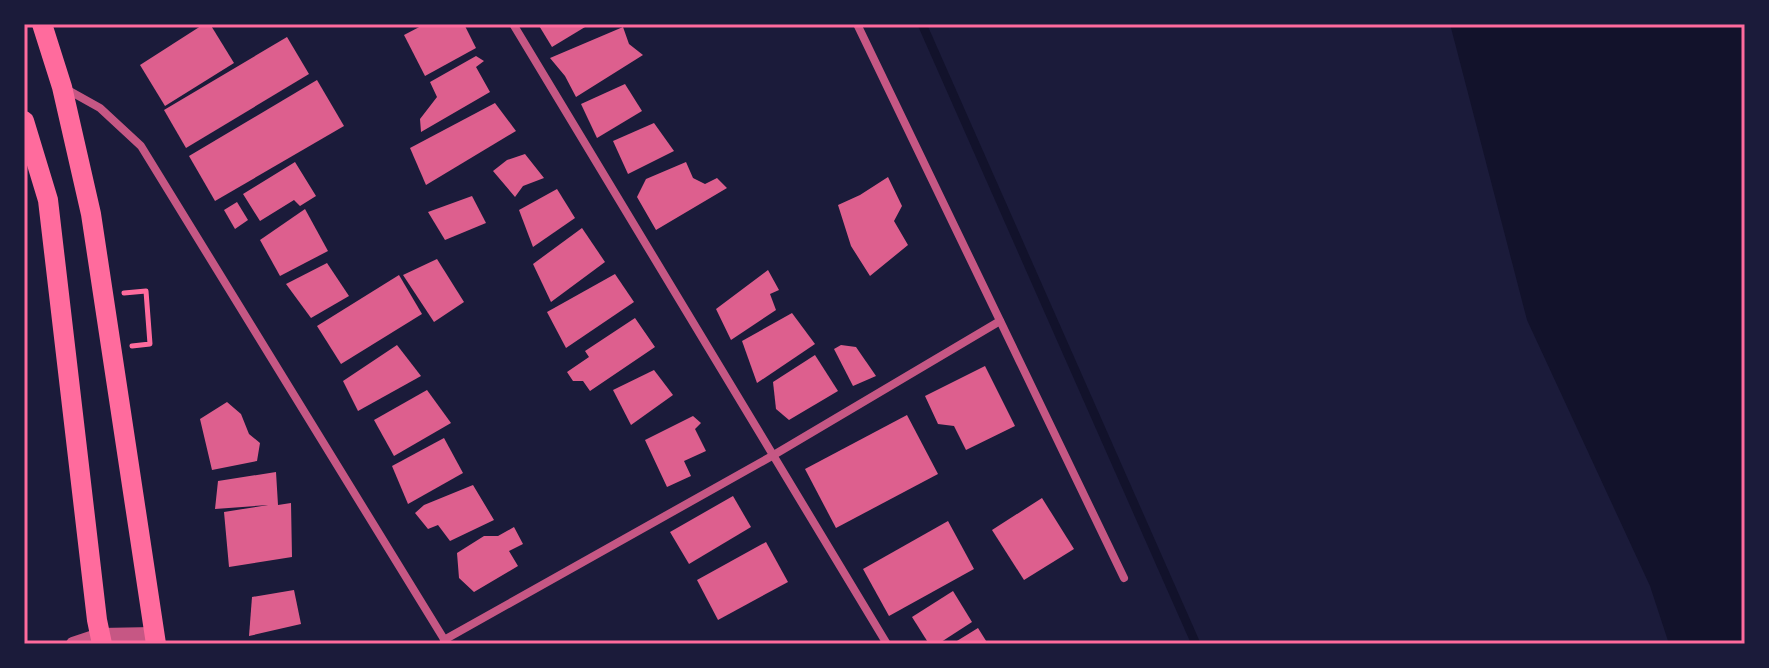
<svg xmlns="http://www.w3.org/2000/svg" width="1769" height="668" font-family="'Roboto Condensed',sans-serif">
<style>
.water{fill:#12122b}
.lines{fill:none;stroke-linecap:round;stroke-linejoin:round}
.stream{stroke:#12122b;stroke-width:9}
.building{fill:#dd5f8e}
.path{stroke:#ff6b9d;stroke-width:5}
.minor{stroke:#c65784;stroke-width:8}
.tertiary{stroke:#c65784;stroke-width:14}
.primary{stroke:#ff6b9d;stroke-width:20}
.neatline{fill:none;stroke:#ff6b9d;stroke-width:3}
</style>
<rect width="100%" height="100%" fill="#1b1b3a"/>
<polygon class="water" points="1450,24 1745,24 1745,644 1669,644 1650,586 1527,320"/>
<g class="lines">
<polyline class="stream" points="922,24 1196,644"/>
</g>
<g class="building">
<polygon points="204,24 210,24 234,63 165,106 140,65"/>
<polygon points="425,24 464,24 476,48 425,76 404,35"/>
<polygon points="538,24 590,24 552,47"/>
<polygon points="623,27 629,44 643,55 576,97 565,76 550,58"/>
<polygon points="287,37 309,74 186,148 164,110"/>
<polygon points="476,56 484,61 476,67 490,92 421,132 420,119 437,97 430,82"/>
<polygon points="317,80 344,126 215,201 189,156"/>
<polygon points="625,84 642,111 597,138 581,104"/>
<polygon points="495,103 516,131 426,185 410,148"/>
<polygon points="654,123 674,151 628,174 613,141"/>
<polygon points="525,154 544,178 523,186 515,197 493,171 507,160"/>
<polygon points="295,162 316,196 300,206 294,200 260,221 243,194"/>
<polygon points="686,162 693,178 705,184 717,178 727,188 656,230 637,197 646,179"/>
<polygon points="888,177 902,206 894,221 908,245 870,276 851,246 838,205 860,195"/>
<polygon points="557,189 575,218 533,247 519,210"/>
<polygon points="472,196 486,223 445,240 428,212"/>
<polygon points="237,202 248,220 235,229 224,210"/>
<polygon points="305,209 328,251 280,276 260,240"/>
<polygon points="582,228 605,262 551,302 533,264"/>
<polygon points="437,259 464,302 434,322 403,275"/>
<polygon points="327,263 349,296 311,318 286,284"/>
<polygon points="768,270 779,290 770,294 776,310 731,340 716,309"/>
<polygon points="615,274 634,302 566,348 547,312"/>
<polygon points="399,275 422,314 341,364 317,326"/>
<polygon points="792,313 815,344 757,383 742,341"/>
<polygon points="635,318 655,347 590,391 583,381 573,381 567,372 589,357 585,351"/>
<polygon points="397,345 421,376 358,411 343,381"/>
<polygon points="841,345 856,347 876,376 853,386 834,349"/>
<polygon points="815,355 838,391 789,420 776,409 773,382"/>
<polygon points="985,366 1015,426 966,450 954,426 938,424 925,396"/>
<polygon points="654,370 673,395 631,425 613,390"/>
<polygon points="427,390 451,423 394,456 374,420"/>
<polygon points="227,402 241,414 249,434 260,443 257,461 212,470 200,419"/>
<polygon points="907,415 938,474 836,528 805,469"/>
<polygon points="693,416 701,423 695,429 706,451 684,461 691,476 667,487 645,440"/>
<polygon points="444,438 463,473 408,504 392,466"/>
<polygon points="276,472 278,505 291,503 292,557 229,567 224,512 268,505 215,509 218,481"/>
<polygon points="473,485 494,520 450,541 438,525 428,529 415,513 424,505"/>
<polygon points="733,496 751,527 689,564 670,532"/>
<polygon points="1042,498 1074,549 1024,580 992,530"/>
<polygon points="948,521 974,569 889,616 863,569"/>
<polygon points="514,527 523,544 509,551 518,566 474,592 459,578 457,553 484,536 498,536"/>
<polygon points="766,542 788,582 718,620 697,580"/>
<polygon points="294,590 301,624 249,636 252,597"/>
<polygon points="953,591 972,622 938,644 929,644 912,617"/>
<polygon points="978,628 988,644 952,644"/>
</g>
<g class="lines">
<polyline class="path" points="124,293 146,291 150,344 132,346"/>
<g class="minor">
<polyline points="513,24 887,644"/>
<polyline points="857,24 1124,578"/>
<polyline points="66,89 100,108 141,146 447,644"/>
<polyline points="444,640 772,456 1000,321"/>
</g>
<polyline class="tertiary" points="73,644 100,635 154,634"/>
<g class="primary">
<polyline points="42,24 62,87 91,214 156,644"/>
<polyline points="24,121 48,200 97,620 102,644"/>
</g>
</g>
<rect width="1769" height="668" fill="none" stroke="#1b1b3a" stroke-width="52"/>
<rect x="26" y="26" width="1717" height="616" class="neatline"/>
</svg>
